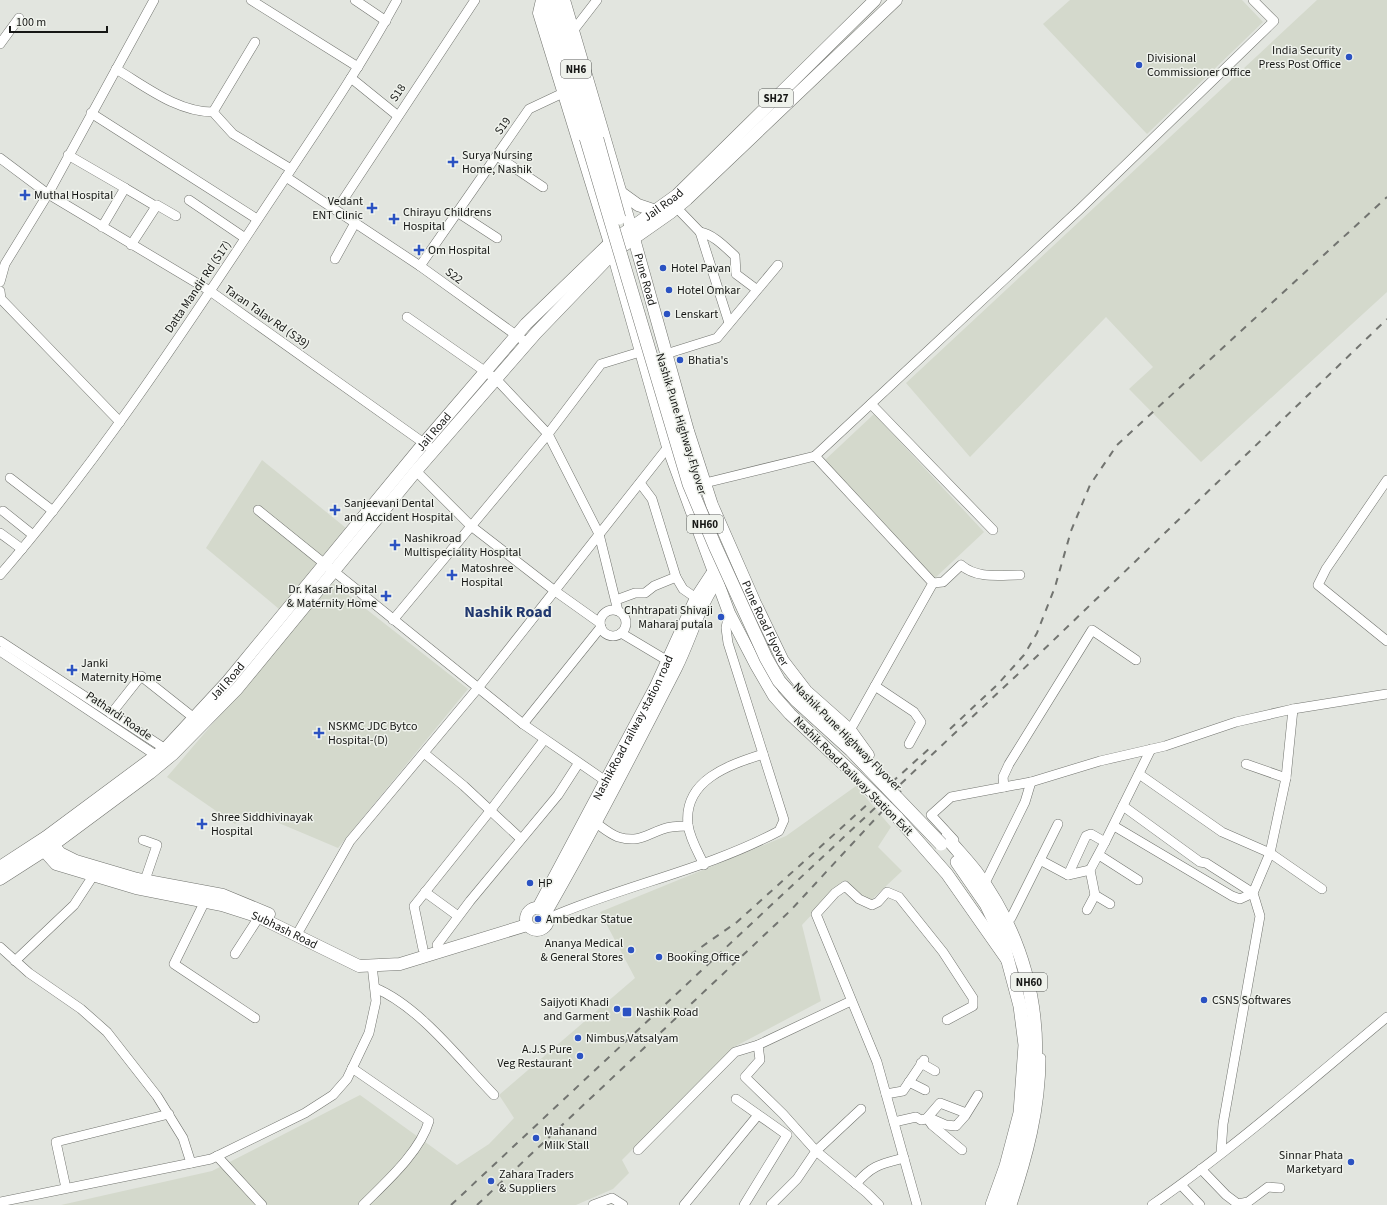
<svg xmlns="http://www.w3.org/2000/svg" width="1387" height="1205" font-family="'Source Sans 3',sans-serif">
<style>
.built{fill:#d4d9cc}
.lines{fill:none;stroke-linecap:round;stroke-linejoin:round}
.minor-casing{stroke:#72746f;stroke-width:10}
.major-casing{stroke:#72746f;stroke-width:13}
.highway-casing{stroke:#72746f;stroke-width:14}
.minor{stroke:#fff;stroke-width:9}
.major{stroke:#fff;stroke-width:12}
.highway{stroke:#fff;stroke-width:13}
.rail{stroke:#727470;stroke-width:2;stroke-dasharray:7 7;stroke-linecap:butt}
.major-bridge-casing{stroke:#72746f;stroke-width:13;stroke-linecap:butt}
.highway-bridge-casing{stroke:#72746f;stroke-width:14;stroke-linecap:butt}
.major-bridge{stroke:#fff;stroke-width:12}
.highway-bridge{stroke:#fff;stroke-width:13}
.poi-dot{fill:#2b52c2;stroke:#eff2ec;stroke-width:1.5}
.labels{text-anchor:middle;dominant-baseline:central;stroke-width:3;stroke-linejoin:round;paint-order:stroke}
.shield{fill:#eff2ec;stroke:#575956;stroke-width:1}
.shield-label{font-size:11px;font-weight:bold;fill:#161715}
.poi-label{font-size:12px;fill:#161715;stroke:#eff2ec;text-anchor:start}
.street-label{font-size:12px;fill:#161715;stroke:#eff2ec}
.district-label{font-size:16px;font-weight:bold;fill:#21386f;stroke:#eff2ec}
</style>
<rect width="100%" height="100%" fill="#e2e5df"/>
<g class="built">
<polygon points="1070,0 1242,0 1263,22 1147,134 1043,24"/>
<polygon points="1317,0 1387,0 1387,292 1201,462 1129,389 1153,367 1106,317 970,457 906,383"/>
<polygon points="874,414 984,532 935,578 825,460"/>
<polygon points="262,460 346,528 279,609 206,548"/>
<polygon points="333,583 468,689 338,848 253,812 235,824 167,777"/>
<polygon points="856,786 891,827 878,847 902,871 868,903 843,881 802,925 821,1001 734,1047 622,1160 629,1173 613,1189 576,1205 61,1205 212,1171 360,1095 457,1165 489,1144 514,1118 499,1095 635,978 600,912 786,836"/>
</g>
<g class="lines">
<g class="minor-casing">
<g id="minor">
<polyline points="251,0 358,67"/>
<polyline points="355,0 386,21"/>
<polyline points="573,31 597,0"/>
<polyline points="0,44 19,18"/>
<path d="M116,69c29,17 61,43 97,43l20,22 58,35"/>
<polyline points="351,78 398,116"/>
<polyline points="213,112 255,42"/>
<polyline points="91,113 257,219"/>
<polyline points="68,155 125,188 102,227"/>
<polyline points="497,156 543,187"/>
<polyline points="0,158 48,194 210,291 428,446"/>
<polyline points="286,177 420,266 527,343"/>
<polyline points="125,188 152,204"/>
<polyline points="189,200 245,238"/>
<polyline points="343,200 475,0"/>
<polyline points="673,204 700,232 729,323"/>
<polyline points="457,212 497,238"/>
<path d="M700,232c14,3 24,14 35,24l1,18 20,15"/>
<polyline points="131,245 157,205 176,216"/>
<polyline points="335,259 355,223"/>
<polyline points="420,266 529,109 563,93"/>
<polyline points="0,282 5,264 48,194 154,0"/>
<polyline points="0,291 1,299 120,422"/>
<polyline points="407,317 496,379 548,434 601,364 640,352"/>
<polyline points="666,354 717,338 778,265"/>
<polyline points="871,404 993,530"/>
<polyline points="815,456 1080,209 1274,21 1253,0"/>
<polyline points="416,471 471,526 555,591 600,623"/>
<polyline points="10,478 53,511"/>
<polyline points="1387,480 1326,569 1318,585 1387,641"/>
<polyline points="640,483 652,499 676,577 683,589 696,598"/>
<polyline points="705,483 815,456 933,583 853,725"/>
<polyline points="258,510 523,724 610,784"/>
<polyline points="3,511 33,535"/>
<polyline points="0,533 22,549"/>
<path d="M0,575c95,-110 176,-232 256,-353 48,-73 99,-145 141,-222"/>
<path d="M933,583l10,-1 18,-17c16,14 38,10 59,10"/>
<polyline points="616,600 635,593 645,593 654,586 676,577"/>
<circle cx="613" cy="623" r="13"/>
<polyline points="393,620 548,434 599,534 618,611"/>
<polyline points="621,633 673,664"/>
<polyline points="0,641 170,752"/>
<polyline points="0,651 160,758"/>
<polyline points="875,686 914,712 921,722 909,744"/>
<polyline points="111,714 141,676 194,718"/>
<polyline points="523,724 601,627"/>
<polyline points="424,753 464,786 521,839"/>
<polyline points="1246,764 1286,778"/>
<polyline points="1139,774 1222,832 1270,853 1322,889"/>
<polyline points="1004,787 1003,777 1009,764 1092,630 1136,660"/>
<path d="M596,823c7,5 14,11 22,14 21,6 27,-2 45,-8 8,-3 16,-3 25,-3"/>
<polyline points="1114,826 1232,896 1240,899 1253,893 1206,863 1200,862 1123,806"/>
<polyline points="143,840 157,845 145,880"/>
<polyline points="954,840 931,815 951,797 1031,782 1100,761 1165,746 1236,722 1293,709 1387,694"/>
<polyline points="1105,842 1090,870 1095,895 1110,904"/>
<polyline points="1099,855 1138,880"/>
<polyline points="1040,860 1068,875 1086,836 1091,834 1105,842 1151,749"/>
<path d="M704,865c-6,-13 -14,-26 -16,-40 -5,-45 41,-60 75,-71"/>
<polyline points="1068,875 1090,870"/>
<polyline points="987,879 1025,802 1031,782"/>
<polyline points="425,892 458,916"/>
<polyline points="205,901 174,964 255,1018"/>
<polyline points="1087,910 1095,895"/>
<path d="M549,918c75,-33 157,-48 230,-87l5,-11 -56,-177 -2,-15 3,-15"/>
<polyline points="1011,918 1058,824"/>
<polyline points="296,936 350,841 478,688 668,447"/>
<polyline points="437,945 470,901 558,795 578,764"/>
<polyline points="0,947 29,973 81,1009 107,1032 157,1096 183,1138 191,1163"/>
<polyline points="423,949 414,906 490,811 544,740"/>
<polyline points="235,954 259,917"/>
<polyline points="15,961 74,905 93,876"/>
<path d="M375,988c44,18 86,73 119,107"/>
<polyline points="921,1063 935,1071"/>
<path d="M352,1068l77,53c-9,31 -43,61 -66,84"/>
<polyline points="909,1082 925,1090"/>
<polyline points="886,1094 903,1091 924,1060"/>
<polyline points="736,1099 787,1135 744,1205"/>
<polyline points="861,1109 816,1151 867,1193 879,1205"/>
<polyline points="894,1122 916,1117 921,1120 930,1118 946,1125 956,1126 965,1116 978,1095"/>
<polyline points="638,1150 735,1052 758,1045"/>
<polyline points="962,1150 932,1125 927,1118 940,1103 966,1113"/>
<polyline points="1221,1153 1223,1124 1260,916 1253,893 1270,853 1286,778 1293,709"/>
<polyline points="217,1156 262,1205"/>
<polyline points="1201,1169 1226,1195 1238,1204 1248,1202 1268,1187 1280,1188"/>
<path d="M856,1184c16,-19 25,-20 48,-26"/>
<polyline points="1181,1185 1200,1205"/>
<polyline points="66,1188 56,1142 169,1114"/>
<polyline points="0,1202 211,1159 305,1113 333,1095 347,1079 369,1033 376,1001 372,965"/>
<polyline points="593,1205 612,1198 623,1205"/>
<polyline points="684,1205 758,1115"/>
<polyline points="771,1205 797,1179 816,1151 783,1114 745,1077 760,1060 758,1045 851,1001"/>
<polyline points="917,1205 877,1062 816,914 835,893 845,886 859,899 872,905 878,902 887,892 899,897 943,952 973,998 973,1006 947,1020"/>
<path d="M1012,1205c16,-48 29,-96 29,-147"/>
<path d="M1152,1205c82,-57 158,-124 235,-188"/>
</g>
</g>
<g class="major-casing">
<g id="major">
<polyline points="542,0 539,13 613,253 668,447 729,613 756,665 774,696 790,714 856,776"/>
<path id="s1" d="M564,0l67,228 57,203 24,74 43,98 28,58 23,30 44,39 18,25"/>
<polyline points="620,192 638,205 656,211"/>
<polyline points="897,817 947,874 1008,961"/>
<polyline points="48,839 60,853 76,861 137,879 223,895 269,914"/>
<path id="s2" d="M39,845l17,19 80,24 86,17 37,12 100,49 41,-2 127,-39"/>
<path id="s3" d="M0,867l46,-30 120,-89 62,-67 196,-238 102,-119 84,-81 67,-48 198,-195"/>
<polyline points="0,879 53,845 150,773 173,754 237,689 416,471 536,333 613,253 670,213 687,199 896,0"/>
<circle cx="537" cy="919" r="11"/>
<path id="s4" d="M538,908l118,-222 40,-88 21,-32"/>
<path d="M546,912c46,-80 88,-162 130,-244 16,-32 23,-65 45,-93"/>
</g>
</g>
<g class="highway-casing">
<g id="highway">
<polyline points="544,0 586,138"/>
<polyline points="555,0 597,139"/>
<path d="M947,838c9,11 20,22 29,34 46,62 66,135 58,211 -2,16 -3,34 -8,50 -6,25 -16,48 -24,72"/>
<polyline points="957,862 986,904 1001,935 1020,1006 1025,1045 1020,1113 1006,1166 992,1205"/>
</g>
</g>
<use href="#minor" class="minor"/>
<use href="#major" class="major"/>
<use href="#highway" class="highway"/>
<g class="rail">
<polyline points="950,729 998,684 1024,655 1037,633 1055,587 1071,531 1090,485 1117,445 1387,197"/>
<polyline points="690,955 737,922 931,747"/>
<polyline points="451,1205 1033,660 1387,319"/>
<polyline points="477,1205 791,910 901,791"/>
</g>
<g class="major-bridge-casing">
<polyline id="major-bridge" points="856,776 897,817"/>
</g>
<g class="highway-bridge-casing">
<g id="highway-bridge">
<polyline points="586,138 689,484 715,546 766,658 779,681 796,700 851,750 941,844"/>
<polyline points="597,139 619,218"/>
</g>
</g>
<use href="#major-bridge" class="major-bridge"/>
<use href="#highway-bridge" class="highway-bridge"/>
</g>
<g class="poi-dot">
<circle cx="1349" cy="57" r="4"/>
<circle cx="1139" cy="65" r="4"/>
<path d="M451 156h4v4h4v4h-4v4h-4v-4h-4v-4h4z"/>
<path d="M23 189h4v4h4v4h-4v4h-4v-4h-4v-4h4z"/>
<path d="M370 202h4v4h4v4h-4v4h-4v-4h-4v-4h4z"/>
<path d="M392 213h4v4h4v4h-4v4h-4v-4h-4v-4h4z"/>
<path d="M417 244h4v4h4v4h-4v4h-4v-4h-4v-4h4z"/>
<circle cx="663" cy="268" r="4"/>
<circle cx="669" cy="290" r="4"/>
<circle cx="667" cy="314" r="4"/>
<circle cx="680" cy="360" r="4"/>
<path d="M333 504h4v4h4v4h-4v4h-4v-4h-4v-4h4z"/>
<path d="M393 539h4v4h4v4h-4v4h-4v-4h-4v-4h4z"/>
<path d="M450 569h4v4h4v4h-4v4h-4v-4h-4v-4h4z"/>
<path d="M384 590h4v4h4v4h-4v4h-4v-4h-4v-4h4z"/>
<circle cx="721" cy="617" r="4"/>
<path d="M70 664h4v4h4v4h-4v4h-4v-4h-4v-4h4z"/>
<path d="M317 727h4v4h4v4h-4v4h-4v-4h-4v-4h4z"/>
<path d="M200 818h4v4h4v4h-4v4h-4v-4h-4v-4h4z"/>
<circle cx="530" cy="883" r="4"/>
<circle cx="538" cy="919" r="4"/>
<circle cx="631" cy="950" r="4"/>
<circle cx="659" cy="957" r="4"/>
<circle cx="1204" cy="1000" r="4"/>
<circle cx="617" cy="1009" r="4"/>
<rect x="622" y="1007" width="10" height="10" rx="2"/>
<circle cx="578" cy="1038" r="4"/>
<circle cx="580" cy="1056" r="4"/>
<circle cx="536" cy="1138" r="4"/>
<circle cx="1351" cy="1162" r="4"/>
<circle cx="491" cy="1181" r="4"/>
</g>
<g class="labels">
<g class="shield">
<rect x="561" y="60" width="30" height="18" rx="3"/>
<rect x="759" y="89" width="34" height="18" rx="3"/>
<rect x="687" y="515" width="36" height="18" rx="3"/>
<rect x="1011" y="973" width="36" height="18" rx="3"/>
</g>
<g class="shield-label">
<text x="576" y="69">NH6</text>
<text x="776" y="98">SH27</text>
<text x="705" y="524">NH60</text>
<text x="1029" y="982">NH60</text>
</g>
<g class="poi-label">
<text x="1341" y="50" text-anchor="end">India Security<tspan x="1341" dy="14">Press Post Office</tspan></text>
<text x="1147" y="58">Divisional<tspan x="1147" dy="14">Commissioner Office</tspan></text>
<text x="462" y="155">Surya Nursing<tspan x="462" dy="14">Home, Nashik</tspan></text>
<text x="34" y="195">Muthal Hospital</text>
<text x="363" y="201" text-anchor="end">Vedant<tspan x="363" dy="14">ENT Clinic</tspan></text>
<text x="403" y="212">Chirayu Childrens<tspan x="403" dy="14">Hospital</tspan></text>
<text x="428" y="250">Om Hospital</text>
<text x="671" y="268">Hotel Pavan</text>
<text x="677" y="290">Hotel Omkar</text>
<text x="675" y="314">Lenskart</text>
<text x="688" y="360">Bhatia's</text>
<text x="344" y="503">Sanjeevani Dental<tspan x="344" dy="14">and Accident Hospital</tspan></text>
<text x="404" y="538">Nashikroad<tspan x="404" dy="14">Multispeciality Hospital</tspan></text>
<text x="461" y="568">Matoshree<tspan x="461" dy="14">Hospital</tspan></text>
<text x="377" y="589" text-anchor="end">Dr. Kasar Hospital<tspan x="377" dy="14">&amp; Maternity Home</tspan></text>
<text x="713" y="610" text-anchor="end">Chhtrapati Shivaji<tspan x="713" dy="14">Maharaj putala</tspan></text>
<text x="81" y="663">Janki<tspan x="81" dy="14">Maternity Home</tspan></text>
<text x="328" y="726">NSKMC JDC Bytco<tspan x="328" dy="14">Hospital-(D)</tspan></text>
<text x="211" y="817">Shree Siddhivinayak<tspan x="211" dy="14">Hospital</tspan></text>
<text x="538" y="883">HP</text>
<text x="546" y="919">Ambedkar Statue</text>
<text x="623" y="943" text-anchor="end">Ananya Medical<tspan x="623" dy="14">&amp; General Stores</tspan></text>
<text x="667" y="957">Booking Office</text>
<text x="1212" y="1000">CSNS Softwares</text>
<text x="609" y="1002" text-anchor="end">Saijyoti Khadi<tspan x="609" dy="14">and Garment</tspan></text>
<text x="636" y="1012">Nashik Road</text>
<text x="586" y="1038">Nimbus Vatsalyam</text>
<text x="572" y="1049" text-anchor="end">A.J.S Pure<tspan x="572" dy="14">Veg Restaurant</tspan></text>
<text x="544" y="1131">Mahanand<tspan x="544" dy="14">Milk Stall</tspan></text>
<text x="1343" y="1155" text-anchor="end">Sinnar Phata<tspan x="1343" dy="14">Marketyard</tspan></text>
<text x="499" y="1174">Zahara Traders<tspan x="499" dy="14">&amp; Suppliers</tspan></text>
</g>
<g class="street-label">
<text transform="translate(398 93) rotate(-56)">S18</text>
<text transform="translate(503 126) rotate(-55)">S19</text>
<text stroke="none"><textPath href="#s3" startOffset="943">Jail Road</textPath></text>
<text transform="translate(454 276) rotate(36)">S22</text>
<text stroke="none"><textPath href="#s1" startOffset="291">Pune Road</textPath></text>
<text transform="translate(198 287) rotate(-56)">Datta Mandir Rd (S17)</text>
<text transform="translate(267 317) rotate(35)">Taran Talav Rd (S39)</text>
<text transform="translate(681 424) rotate(73)">Nashik Pune Highway Flyover</text>
<text stroke="none"><textPath href="#s3" startOffset="619">Jail Road</textPath></text>
<text stroke="none"><textPath href="#s1" startOffset="656">Pune Road Flyover</textPath></text>
<text stroke="none"><textPath href="#s3" startOffset="295">Jail Road</textPath></text>
<text transform="translate(119 716) rotate(34)">Pathardi Roade</text>
<text stroke="none"><textPath href="#s4" startOffset="204">NashikRoad railway station road</textPath></text>
<text transform="translate(847 737) rotate(45)">Nashik Pune Highway Flyover</text>
<text transform="translate(853 776) rotate(45)">Nashik Road Railway Station Exit</text>
<text stroke="none"><textPath href="#s2" startOffset="264">Subhash Road</textPath></text>
</g>
<g class="district-label">
<text x="508" y="612">Nashik Road</text>
</g>
</g>
<path d="M10 26v6h97v-6" fill="none" stroke="#161715" stroke-width="2"/>
<text x="16" y="26" font-size="12" fill="#161715" stroke="#eff2ec" stroke-width="3" paint-order="stroke">100 m</text>
</svg>
